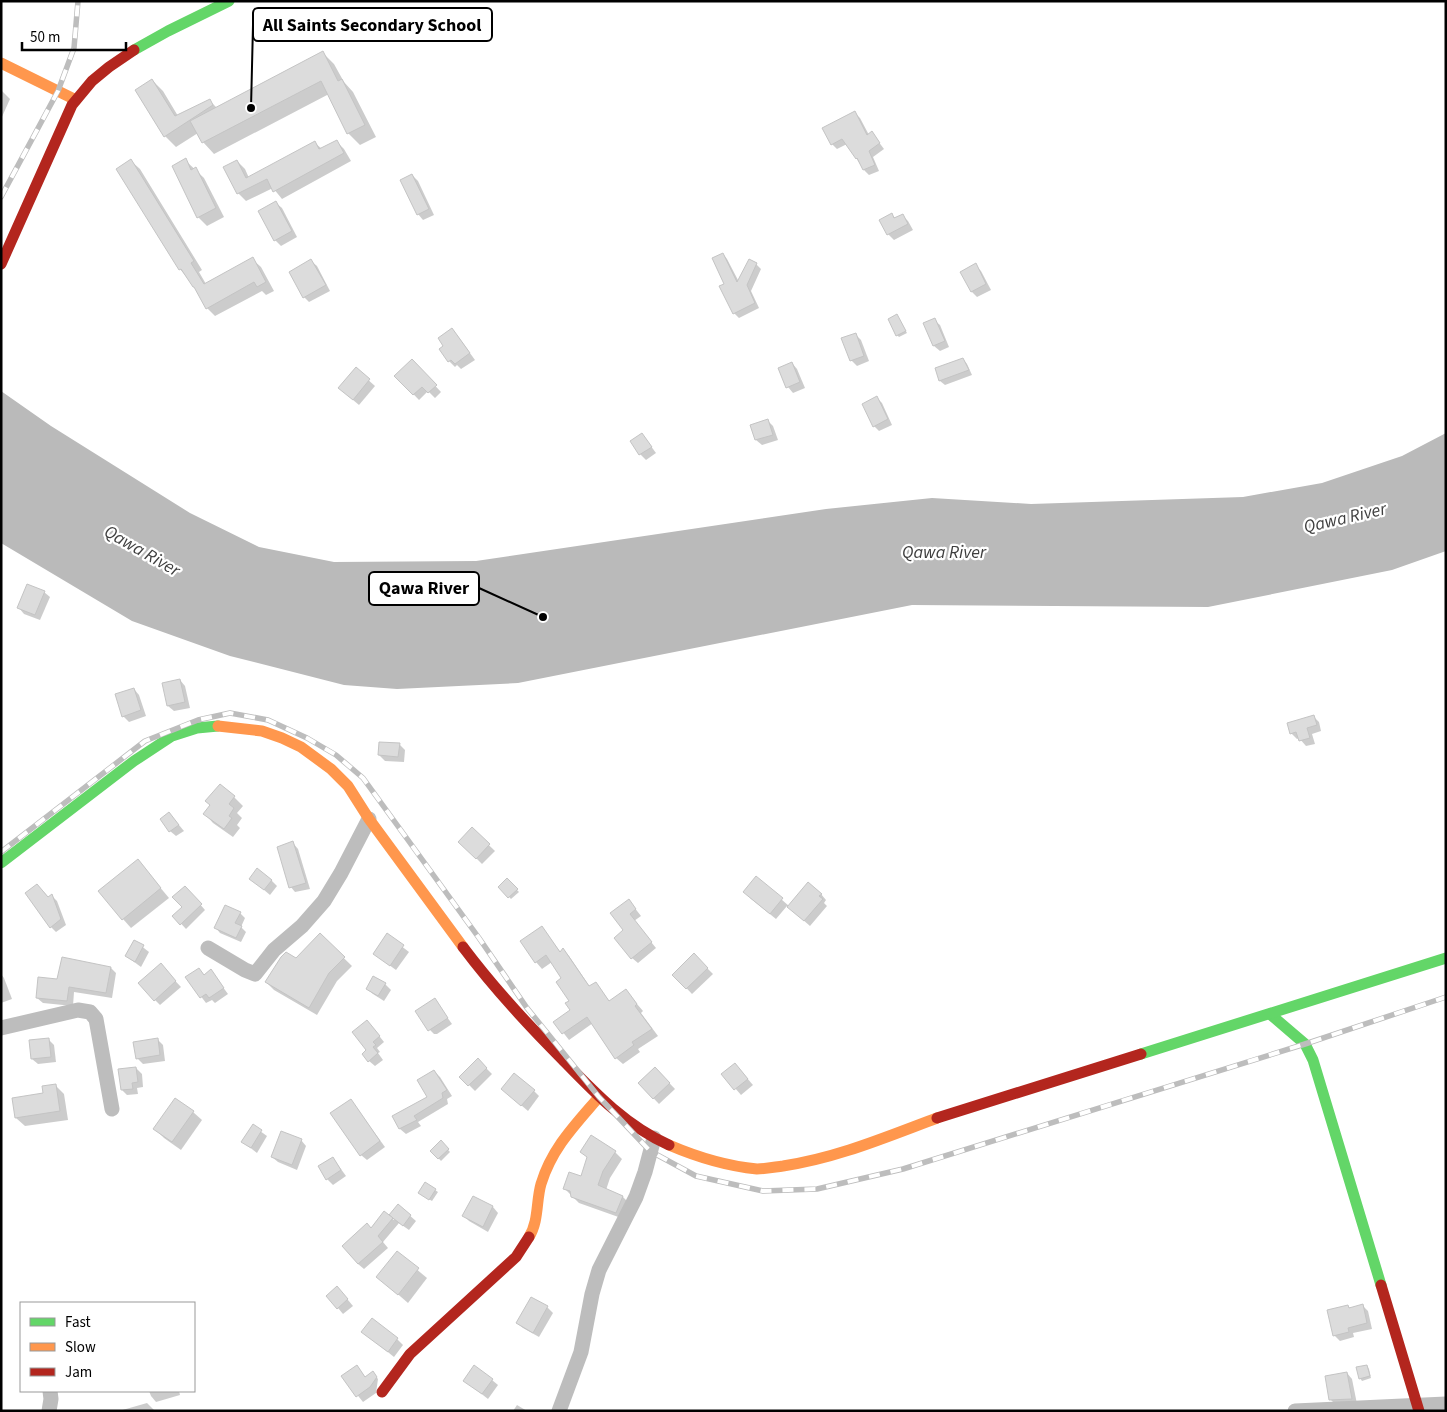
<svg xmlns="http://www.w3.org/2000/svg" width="1447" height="1412" font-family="'Source Sans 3',sans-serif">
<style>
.water{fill:#bababa}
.shadow{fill:#0003}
.building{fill:#dcdcdc;stroke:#c4c4c4}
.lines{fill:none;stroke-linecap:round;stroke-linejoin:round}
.street{stroke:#bdbdbd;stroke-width:15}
.fast{stroke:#63d668;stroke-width:11}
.slow{stroke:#ff974d;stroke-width:11}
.jam{stroke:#b3261e;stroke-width:11}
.rail-casing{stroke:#bdbdbd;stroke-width:5.5}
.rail{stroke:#fff;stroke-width:4;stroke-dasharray:11;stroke-linecap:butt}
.labels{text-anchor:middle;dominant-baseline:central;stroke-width:4.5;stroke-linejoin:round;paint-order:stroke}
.water-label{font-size:18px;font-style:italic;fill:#3e3e3e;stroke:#fff}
.leader{fill:none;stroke:#000;stroke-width:2}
.callout-dot{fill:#000;stroke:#fff;stroke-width:2}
.callout{fill:#fff;stroke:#000;stroke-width:2}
.callout-label{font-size:18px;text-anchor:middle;font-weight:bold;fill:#000}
</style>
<rect width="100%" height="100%" fill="#fff"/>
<polygon class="water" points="1,391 51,426 190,513 259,547 334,562 476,561 826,509 932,498 1031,504 1243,497 1322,483 1402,456 1446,433 1446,551 1392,570 1208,607 912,605 518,683 397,689 344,685 230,656 132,621 1,543"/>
<g class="shadow">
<polygon points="323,53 334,64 344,82 353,92 376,137 360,145 348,133 329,94 214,154 203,142 198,133 176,147 165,136 152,80 163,91 178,116 209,100 217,108"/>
<polygon points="1,90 10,99 1,119"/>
<polygon points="855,113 860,118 869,135 872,133 884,149 873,157 879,171 869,175 864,170 847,144 837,149 832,144"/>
<polygon points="336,141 344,149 351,161 282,199 273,188 246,201 238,193 225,167 237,161 245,169 249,178 315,143 322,149"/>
<polygon points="185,160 204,178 224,217 207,226 198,217"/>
<polygon points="131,161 140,169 202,270 199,272 206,284 252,259 261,267 274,291 266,295 262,291 215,316 207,308 197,290 180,269"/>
<polygon points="412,175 418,181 434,215 423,220 418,214"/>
<polygon points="276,203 282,208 297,237 281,246 275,240"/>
<polygon points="892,215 896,219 902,215 908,221 913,230 894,240 888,234 881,220"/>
<polygon points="723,254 727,259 739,282 756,264 761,269 751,291 759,308 739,318 734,313"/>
<polygon points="311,261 317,266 330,291 309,302 304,297"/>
<polygon points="975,265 981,271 991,290 977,297 972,292 962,272"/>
<polygon points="897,316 907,333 899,337 897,335"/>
<polygon points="934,320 940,325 949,347 940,351 934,346 925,324"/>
<polygon points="855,334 861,340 869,361 857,366 851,360"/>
<polygon points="457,335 475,360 461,369 457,365 455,367 449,361"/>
<polygon points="963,359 967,364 972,375 945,385 940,381 937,369"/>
<polygon points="412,361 441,392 435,398 428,391 419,400 396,376"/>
<polygon points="792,363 797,369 805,388 793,393 788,387 780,368"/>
<polygon points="356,369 375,386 359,405 346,394"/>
<polygon points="877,398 882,403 892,425 879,431 874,426"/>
<polygon points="767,420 773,426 778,440 762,445 756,440 751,426"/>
<polygon points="642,434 656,453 646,460 640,454"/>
<polygon points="44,592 50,597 40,620 24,614 19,608"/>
<polygon points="180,680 185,686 190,708 174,711 168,706"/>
<polygon points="134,689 139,695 146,716 129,722 123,716"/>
<polygon points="1313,716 1319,722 1321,731 1312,734 1315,744 1306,746 1299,738 1297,739 1291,733"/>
<polygon points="399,744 405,750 404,762 385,761 379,755"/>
<polygon points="234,797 243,806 237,813 242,818 237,825 240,828 233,837 213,823 205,814"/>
<polygon points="169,813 184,831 176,836 170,831"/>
<polygon points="472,829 495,851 482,864 460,842"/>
<polygon points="293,843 298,849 310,889 295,892 290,886"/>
<polygon points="138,861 169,898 131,928 123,919"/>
<polygon points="757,878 789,906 821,894 826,900 824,903 827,906 810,926 787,906 776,919 750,898"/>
<polygon points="251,879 271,880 277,886 270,895"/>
<polygon points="507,880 519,892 511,899 500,887"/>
<polygon points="185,887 205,910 186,929 174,916 184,907"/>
<polygon points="43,891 49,898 52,896 57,901 66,925 56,932 51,927"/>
<polygon points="634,907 641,916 634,921 656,948 638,963 632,958 625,931 612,913"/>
<polygon points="240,913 245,918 241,927 246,932 241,942 220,933 216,928"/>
<polygon points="542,928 561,953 563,950 569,956 590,987 595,983 610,1002 626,991 643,1011 641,1013 658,1036 638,1049 640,1052 623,1064 616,1058 593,1023 569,1040 555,1022 572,1010 563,979 552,962 542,969 536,962"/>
<polygon points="320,935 352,966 337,981 317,1015 274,990 266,982 296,959"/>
<polygon points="387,935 409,952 396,970 374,954"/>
<polygon points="135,941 149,952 141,967 126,956"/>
<polygon points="694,955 713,974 692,994 674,975"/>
<polygon points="111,968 116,973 112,998 74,992 73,1006 43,1003 37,998 58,980"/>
<polygon points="199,970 205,976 211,971 228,994 215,1003 212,1000 206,1003 187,978"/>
<polygon points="166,971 181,987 160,1005 155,1000"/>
<polygon points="1,974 4,978 12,999 1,1003"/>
<polygon points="385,984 391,990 384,1001 373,994 367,989"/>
<polygon points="435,1000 452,1024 437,1034 434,1034 428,1028"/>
<polygon points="373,1028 384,1042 377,1048 380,1052 378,1053 383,1060 375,1066 369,1061 367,1050"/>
<polygon points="48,1039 54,1045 56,1062 38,1064 32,1059"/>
<polygon points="157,1039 163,1045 165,1061 143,1064 137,1058"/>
<polygon points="478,1060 492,1074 475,1091 461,1077"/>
<polygon points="136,1068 142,1074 143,1087 137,1088 138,1094 127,1095 122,1090"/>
<polygon points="655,1068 675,1089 659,1104 639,1083"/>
<polygon points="740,1070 753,1085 741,1095 723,1074"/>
<polygon points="434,1071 440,1077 452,1096 447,1099 448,1104 418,1122 421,1126 406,1134 400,1129 394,1116 429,1097"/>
<polygon points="56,1086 64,1094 68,1120 25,1126 16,1118"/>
<polygon points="534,1091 539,1096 528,1111 508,1094"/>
<polygon points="351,1101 385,1147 367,1160 361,1155"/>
<polygon points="193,1112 202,1120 181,1150 164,1138 155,1129"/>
<polygon points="253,1126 267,1136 257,1153 243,1142"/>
<polygon points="301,1140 306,1146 297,1170 278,1162 272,1157"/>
<polygon points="441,1142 450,1152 441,1161 432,1151"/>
<polygon points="582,1152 615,1152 622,1159 610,1178 606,1190 623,1197 630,1204 624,1219 579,1203 565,1189 582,1177 588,1158"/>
<polygon points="333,1158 346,1176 333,1185 327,1179"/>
<polygon points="435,1190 438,1192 432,1201 422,1195"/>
<polygon points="473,1197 493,1207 498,1213 488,1232 469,1221 464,1216"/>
<polygon points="400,1207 416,1221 409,1230 399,1223 383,1242 388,1248 364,1269 358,1264 371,1229 384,1213 394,1220"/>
<polygon points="397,1253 427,1278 408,1303 378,1277"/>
<polygon points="343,1294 353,1306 343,1314 338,1308"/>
<polygon points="1348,1306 1350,1308 1363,1306 1368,1311 1372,1329 1353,1333 1354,1337 1340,1341 1334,1335"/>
<polygon points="547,1307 553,1313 539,1337 523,1328 517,1323"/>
<polygon points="363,1332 397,1339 403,1345 394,1357"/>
<polygon points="1367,1366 1369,1369 1371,1378 1362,1381 1360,1378"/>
<polygon points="357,1367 366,1378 373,1373 378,1379 376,1393 363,1402 343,1377"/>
<polygon points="1347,1373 1352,1379 1357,1404 1336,1405 1330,1399"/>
<polygon points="492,1380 498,1385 488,1399 465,1381"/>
<polygon points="149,1391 179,1391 180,1395 156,1402 151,1396"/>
<polygon points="147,1403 155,1411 119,1411"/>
<polygon points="517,1405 527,1411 513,1411"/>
</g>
<g class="building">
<polygon points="323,51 338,81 342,79 365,125 347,134 321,81 202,143 190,121"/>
<polygon points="152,79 175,116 210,99 213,105 164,137 135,90"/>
<polygon points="855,111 867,135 872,131 880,143 869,151 875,165 863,170 857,158 856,159 842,139 831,145 822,128"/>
<polygon points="337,140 344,153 273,192 267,179 237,194 223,167 237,160 246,178 315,141 319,149"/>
<polygon points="186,158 191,170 196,167 216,208 197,218 172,166"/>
<polygon points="131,159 194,261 191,263 204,284 253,257 266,282 257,287 254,282 206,309 194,287 193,287 181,269 179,270 116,169"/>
<polygon points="412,174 429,209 417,215 400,180"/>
<polygon points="276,201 292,231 274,241 258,211"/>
<polygon points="892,213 894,218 903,214 908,224 887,235 879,220"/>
<polygon points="723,253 737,282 749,259 757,263 747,285 755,303 733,314 719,286 724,284 712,258"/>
<polygon points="311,259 326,285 303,298 289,272"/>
<polygon points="976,263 986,284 971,292 960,272"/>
<polygon points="897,314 906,331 896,336 888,319"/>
<polygon points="935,318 945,341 933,346 923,323"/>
<polygon points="452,328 470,353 455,364 451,360 448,362 439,349 443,346 438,338"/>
<polygon points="856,333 864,356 850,361 841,338"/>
<polygon points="963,358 969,370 939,381 935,368"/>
<polygon points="412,359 437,385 428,393 422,387 413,395 394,376"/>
<polygon points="792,362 800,382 786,388 778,368"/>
<polygon points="356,367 370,379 353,400 338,388"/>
<polygon points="877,396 888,419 873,427 862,404"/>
<polygon points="768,419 773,435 755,440 750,425"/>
<polygon points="642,433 652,447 639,455 630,441"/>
<polygon points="27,584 45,591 35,615 17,608"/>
<polygon points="180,679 185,702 167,706 162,683"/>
<polygon points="134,688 141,710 122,717 115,694"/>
<polygon points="1314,715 1317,725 1307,728 1310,738 1299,741 1296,732 1290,734 1287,723"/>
<polygon points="379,742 400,743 398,757 378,755"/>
<polygon points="220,784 235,796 229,804 234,808 229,816 232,818 224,829 203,814 210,805 205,801"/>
<polygon points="169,812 179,825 169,832 160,819"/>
<polygon points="472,827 490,844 476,859 458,842"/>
<polygon points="293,841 306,883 289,888 277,847"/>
<polygon points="138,859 161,888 122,920 98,891"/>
<polygon points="257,868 272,880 264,890 249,879"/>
<polygon points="756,876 783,898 770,914 743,892"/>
<polygon points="507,878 518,889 508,898 498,887"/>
<polygon points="808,882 822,894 819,896 823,899 804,921 787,907"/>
<polygon points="37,884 48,897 52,894 61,919 50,928 25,893"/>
<polygon points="185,886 202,904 180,925 172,916 182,907 172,897"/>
<polygon points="629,899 636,909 630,914 652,942 631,959 614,938 623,930 610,913"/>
<polygon points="225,905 241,912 235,923 242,926 236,938 214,928"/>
<polygon points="542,926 560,952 563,948 589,986 596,982 609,1001 626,989 637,1004 635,1006 652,1029 632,1042 634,1045 615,1059 587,1017 562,1034 553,1022 570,1010 565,1003 569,1001 556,982 561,978 546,955 535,963 520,941"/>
<polygon points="320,933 345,957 329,973 309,1008 265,982 281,957 286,952 296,958"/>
<polygon points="387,933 404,945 390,966 373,954"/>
<polygon points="134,940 144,945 135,962 125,956"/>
<polygon points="694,953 708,968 686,989 672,975"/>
<polygon points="62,957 111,967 106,993 69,987 67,1001 36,998 38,977 57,979"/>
<polygon points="161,963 176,981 154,1001 138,983"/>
<polygon points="199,968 204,975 211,969 224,988 209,998 206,994 200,998 185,977"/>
<polygon points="373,976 386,983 378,996 366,989"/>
<polygon points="435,998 448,1018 428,1031 415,1011"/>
<polygon points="367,1020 380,1036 373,1042 376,1045 373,1047 378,1053 368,1062 362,1054 366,1050 352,1032"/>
<polygon points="49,1038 51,1057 31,1059 29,1040"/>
<polygon points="158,1038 160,1055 136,1059 133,1042"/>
<polygon points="478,1058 487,1068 468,1086 459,1077"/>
<polygon points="735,1063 748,1079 734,1090 721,1074"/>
<polygon points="136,1067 138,1082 132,1083 133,1089 121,1090 118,1069"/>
<polygon points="655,1067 670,1083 653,1099 638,1083"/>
<polygon points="434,1070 447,1090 442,1093 443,1098 414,1116 417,1120 399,1129 392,1116 427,1097 417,1080"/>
<polygon points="514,1073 535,1090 521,1106 501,1089"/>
<polygon points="56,1084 60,1111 15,1118 12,1098 43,1093 42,1086"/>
<polygon points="175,1098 194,1111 172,1142 153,1129"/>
<polygon points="351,1099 380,1141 360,1156 330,1113"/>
<polygon points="253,1124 262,1130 251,1148 241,1142"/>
<polygon points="281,1131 302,1139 292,1165 271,1157"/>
<polygon points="591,1135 616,1151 603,1171 598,1185 623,1196 616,1213 571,1197 570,1191 563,1189 569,1172 581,1176 587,1157 580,1152"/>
<polygon points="441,1140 449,1149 438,1159 430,1151"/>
<polygon points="333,1157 341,1170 326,1180 318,1166"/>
<polygon points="425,1182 436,1189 429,1200 418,1193"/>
<polygon points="473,1196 493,1206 483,1227 462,1216"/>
<polygon points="398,1204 411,1215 403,1226 389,1215"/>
<polygon points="384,1211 393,1218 378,1236 383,1242 358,1264 342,1246 367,1223 371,1228"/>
<polygon points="397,1251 419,1268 398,1295 376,1277"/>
<polygon points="337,1286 348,1299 337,1309 326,1296"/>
<polygon points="531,1297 548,1306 533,1333 516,1323"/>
<polygon points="1363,1304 1367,1323 1348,1328 1349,1332 1333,1336 1327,1310 1348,1305 1349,1308"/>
<polygon points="372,1318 398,1338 388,1352 361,1332"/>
<polygon points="357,1365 365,1377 373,1371 377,1377 370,1387 356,1397 341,1376"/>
<polygon points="474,1365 493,1379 482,1394 463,1381"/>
<polygon points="1367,1365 1370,1376 1359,1379 1356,1367"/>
<polygon points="1347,1372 1352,1399 1329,1400 1325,1376"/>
</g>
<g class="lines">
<g class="street">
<polyline points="208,948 245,970 255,974 274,950 302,926 324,901 341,873 369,819"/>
<polyline points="1,1028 78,1010 90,1012 96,1019 112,1109"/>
<polyline points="49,1411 51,1399 50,1391"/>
<polyline points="559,1411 581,1352 592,1294 599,1270 636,1197 645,1172 654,1138"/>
<polyline points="1295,1411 1446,1404"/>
</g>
<g class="fast">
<polyline points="134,50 168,31 229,1"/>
<polyline points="1,863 134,761 172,736 197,728 218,726"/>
<polyline points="1270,1014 1305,1044 1313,1060 1381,1285"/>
<polyline points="1141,1054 1446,958"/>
</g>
<g class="slow">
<polyline points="1,63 76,100"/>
<polyline points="218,726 262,731 282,738 301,747 331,769 348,786 369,819 463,947"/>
<path d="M669,1145c28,12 57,21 88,24 8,0 18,-2 26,-3 54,-8 103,-29 154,-48"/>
<path d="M529,1237c10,-16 7,-36 12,-53 11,-36 34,-59 58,-87"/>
</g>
<g class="jam">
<polyline points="1,264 72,105 92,81 109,67 134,50"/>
<path d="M463,947c30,40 64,77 99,112 32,33 64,67 107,86"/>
<polyline points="937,1118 1141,1054"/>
<polyline points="1381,1285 1419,1411"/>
<polyline points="382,1392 410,1354 516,1257 529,1237"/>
</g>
<g class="rail-casing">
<g id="rail">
<polyline points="1,197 58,91 74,48 78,1"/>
<polyline points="1,852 145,741 198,720 230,713 268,720 307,738 336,755 363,778 479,938 527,1008 599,1097 650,1151 696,1176 763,1191 817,1189 903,1169 1305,1044 1446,997"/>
</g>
</g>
<use href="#rail" class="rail"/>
</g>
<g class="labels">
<g class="water-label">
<text transform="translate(1345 518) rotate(-13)">Qawa River</text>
<text transform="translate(142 551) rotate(30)">Qawa River</text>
<text x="944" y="552">Qawa River</text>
</g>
</g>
<path class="leader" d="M251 108L253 25M543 617L479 588"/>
<g class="callout-dot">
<circle cx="251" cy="108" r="5"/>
<circle cx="543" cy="617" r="5"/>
</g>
<g class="callout">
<rect x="253" y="8" width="239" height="33" rx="5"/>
<rect x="369" y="572" width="110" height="33" rx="5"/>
</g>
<g class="callout-label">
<text x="372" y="31">All Saints Secondary School</text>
<text x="424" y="594">Qawa River</text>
</g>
<rect width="1447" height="1412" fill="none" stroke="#000000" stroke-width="5"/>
<rect x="20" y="1302" width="175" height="90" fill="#ffffff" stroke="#999999"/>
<rect x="30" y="1318" width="25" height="8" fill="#63d668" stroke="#999999"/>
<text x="65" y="1327" font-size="15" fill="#000000">Fast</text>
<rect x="30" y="1343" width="25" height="8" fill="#ff974d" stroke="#999999"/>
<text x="65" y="1352" font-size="15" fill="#000000">Slow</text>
<rect x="30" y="1368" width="25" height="8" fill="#b3261e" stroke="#999999"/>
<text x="65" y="1377" font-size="15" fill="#000000">Jam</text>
<path d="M22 42v8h104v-8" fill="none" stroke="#000000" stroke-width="2.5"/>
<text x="30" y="42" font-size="15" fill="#000000" stroke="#ffffff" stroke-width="4" paint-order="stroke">50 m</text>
</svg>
